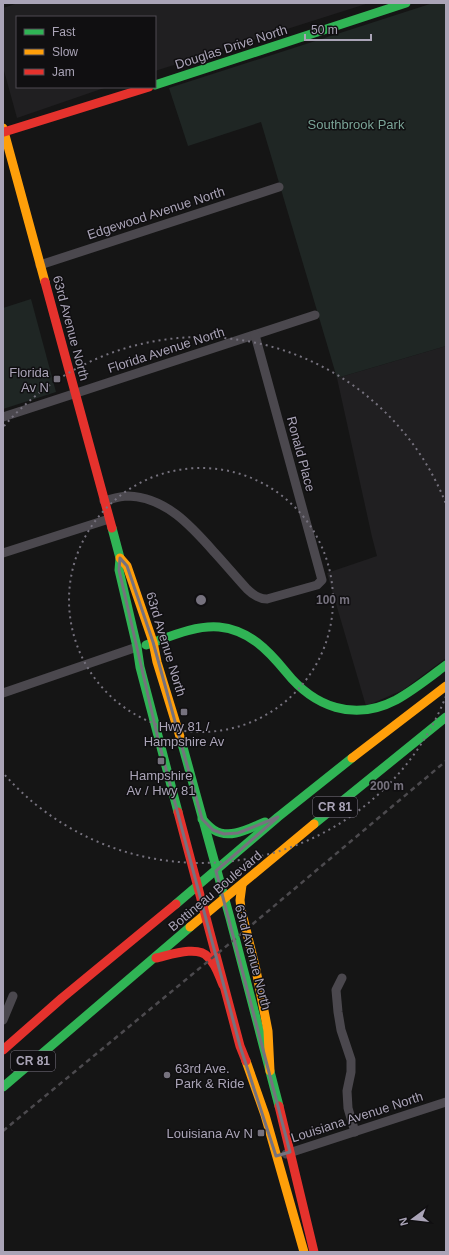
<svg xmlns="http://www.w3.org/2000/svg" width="449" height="1255" font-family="Helvetica,sans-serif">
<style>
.built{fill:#201f21}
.green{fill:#1f2624}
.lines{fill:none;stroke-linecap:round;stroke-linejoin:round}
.street{stroke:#4b484e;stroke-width:9}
.fast{stroke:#30b455;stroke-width:9}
.slow{stroke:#ff9f0a;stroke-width:9}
.jam{stroke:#e5322d;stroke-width:9}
.rail{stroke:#4c4a4e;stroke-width:2.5;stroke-dasharray:5 4;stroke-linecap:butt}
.marked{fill:none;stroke:#76727e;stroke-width:3;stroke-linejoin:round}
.ring{fill:none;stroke:#76727e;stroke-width:2;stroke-dasharray:2 4}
.poi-dot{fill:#76727e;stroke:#100f11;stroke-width:1.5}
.labels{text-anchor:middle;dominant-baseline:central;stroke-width:3;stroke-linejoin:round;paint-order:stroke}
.shield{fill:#100f11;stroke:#7c7785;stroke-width:1}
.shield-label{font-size:12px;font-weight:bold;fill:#aaa4b7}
.street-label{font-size:13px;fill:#aaa4b7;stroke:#100f11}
.park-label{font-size:13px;fill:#7aa497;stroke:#100f11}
.poi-label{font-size:13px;fill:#aaa4b7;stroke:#100f11;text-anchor:end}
.centre{fill:#76727e;stroke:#100f11;stroke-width:2}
.ring-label{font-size:12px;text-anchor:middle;font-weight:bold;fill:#76727e;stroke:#100f11;stroke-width:3;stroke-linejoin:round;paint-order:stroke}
</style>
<rect width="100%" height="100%" fill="#151515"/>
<g class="built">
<polygon points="18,3 369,3 155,71 155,17 17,17 17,87 107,87 17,118 3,67 3,8"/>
<polygon points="446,346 446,658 403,690 366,706 327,573 377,556 372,537 337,378"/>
</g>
<g class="green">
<polygon points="433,3 446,3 446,346 337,378 261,122 188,146 169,88"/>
<polygon points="31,299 56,392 3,409 3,308"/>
</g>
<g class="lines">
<g class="street">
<polyline points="40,265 279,187"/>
<polyline points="3,417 315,315"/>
<path d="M104,501c8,-2 16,-5 24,-5 38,1 64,31 87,57 11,12 21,24 32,36 6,6 12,10 20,10l50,-14 5,-5 -67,-245"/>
<polyline points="3,553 109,519"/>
<polyline points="3,693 137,647"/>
<polyline points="342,978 336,990 338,1012 341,1030 351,1060 351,1072 347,1091 348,1108 355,1132"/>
<polyline points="3,1020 13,996"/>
<polyline points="286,1154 446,1102"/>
</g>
<g class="fast">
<polyline points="155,85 406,3"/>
<polyline points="112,528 120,558 119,570 137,647 140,667 178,812"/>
<path d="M146,645c23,-8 49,-20 73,-18 30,3 49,23 67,45 28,35 68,50 110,28 18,-10 34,-23 50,-35"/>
<polyline points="181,740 230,918 279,1106"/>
<path d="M202,819c4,4 7,8 12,11 16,10 36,-2 51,-8"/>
<polyline points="314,824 446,717"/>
<polyline points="176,904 278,817 352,758"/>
<polyline points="3,1087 190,927"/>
</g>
<g class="slow">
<polyline points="3,128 45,282"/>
<polyline points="120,558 127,566 153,642 157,662 181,740"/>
<polyline points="352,758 446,686"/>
<polyline points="242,885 240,900 241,909 256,970 268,1031 270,1071"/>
<polyline points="190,927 314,824"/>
<polyline points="246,1061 265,1115 304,1252"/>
</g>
<g class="jam">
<polyline points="4,132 149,87"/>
<polyline points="45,282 112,528"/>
<polyline points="178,812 240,1046 246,1061"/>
<path d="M156,958c14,-3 42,-13 52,-1 8,7 11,19 15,28"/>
<polyline points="3,1050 62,998 176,904"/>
<polyline points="279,1106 314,1252"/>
</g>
<polyline class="rail" points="3,1131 235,939 446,761"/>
</g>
<path class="marked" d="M120,558l7,8 26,76 49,177 11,11 11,4 14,-1 40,-16 -62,54 74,281 -14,4 -36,-110 -81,-303 -40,-173z"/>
<g class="ring">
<circle cx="201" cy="600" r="132"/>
<path d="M446 696A263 263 0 0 1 4 774M4 426A263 263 0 0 1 446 504"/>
</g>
<g class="poi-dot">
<rect x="53" y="375" width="8" height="8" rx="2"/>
<rect x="180" y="708" width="8" height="8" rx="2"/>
<rect x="157" y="757" width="8" height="8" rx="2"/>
<circle cx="167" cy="1075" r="4"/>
<rect x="257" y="1129" width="8" height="8" rx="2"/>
</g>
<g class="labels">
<g class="shield">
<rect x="313" y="797" width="44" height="20" rx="3"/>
<rect x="11" y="1051" width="44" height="20" rx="3"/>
</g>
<g class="shield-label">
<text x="335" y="807">CR 81</text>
<text x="33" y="1061">CR 81</text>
</g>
<g class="street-label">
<text transform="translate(231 47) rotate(-18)">Douglas Drive North</text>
<text transform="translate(156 213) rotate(-18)">Edgewood Avenue North</text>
<text transform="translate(71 328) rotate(75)">63rd Avenue North</text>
<text transform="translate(166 350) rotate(-18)">Florida Avenue North</text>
<text transform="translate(301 454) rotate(75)">Ronald Place</text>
<text transform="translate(166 644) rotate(73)">63rd Avenue North</text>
<text transform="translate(215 891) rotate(-40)">Bottineau Boulevard</text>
<text transform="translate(253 957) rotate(75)">63rd Avenue North</text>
<text transform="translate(357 1117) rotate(-18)">Louisiana Avenue North</text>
</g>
<g class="park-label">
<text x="356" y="124">Southbrook Park</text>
</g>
<g class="poi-label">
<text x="49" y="372">Florida<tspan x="49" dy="15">Av N</tspan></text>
<text x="184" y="726" text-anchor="middle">Hwy 81 /<tspan x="184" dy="15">Hampshire Av</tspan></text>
<text x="161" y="775" text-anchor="middle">Hampshire<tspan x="161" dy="15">Av / Hwy 81</tspan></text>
<text x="175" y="1068" text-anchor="start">63rd Ave.<tspan x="175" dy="15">Park &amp; Ride</tspan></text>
<text x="253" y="1133">Louisiana Av N</text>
</g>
</g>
<circle cx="201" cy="600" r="6" class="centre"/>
<g class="ring-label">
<text x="333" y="604">100 m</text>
<text x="387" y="790">200 m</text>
</g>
<rect width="449" height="1255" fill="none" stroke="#aaa4b7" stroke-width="8"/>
<rect x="16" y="16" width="140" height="72" fill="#100f11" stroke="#4e4b53"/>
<rect x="24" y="29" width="20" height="6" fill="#30b455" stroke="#4e4b53"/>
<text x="52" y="36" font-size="12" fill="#aaa4b7">Fast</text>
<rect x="24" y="49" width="20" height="6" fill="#ff9f0a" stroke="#4e4b53"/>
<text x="52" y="56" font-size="12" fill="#aaa4b7">Slow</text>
<rect x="24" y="69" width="20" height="6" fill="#e5322d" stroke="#4e4b53"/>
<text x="52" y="76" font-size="12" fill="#aaa4b7">Jam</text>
<g transform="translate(413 1219) rotate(255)" stroke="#100f11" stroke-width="3" paint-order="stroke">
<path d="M0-3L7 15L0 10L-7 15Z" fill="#aaa4b7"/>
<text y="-6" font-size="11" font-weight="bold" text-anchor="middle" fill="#aaa4b7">N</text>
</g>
<path d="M305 34v6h66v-6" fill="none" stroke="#aaa4b7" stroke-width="2"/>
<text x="311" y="34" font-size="12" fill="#aaa4b7" stroke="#100f11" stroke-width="3" paint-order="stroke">50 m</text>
</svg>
